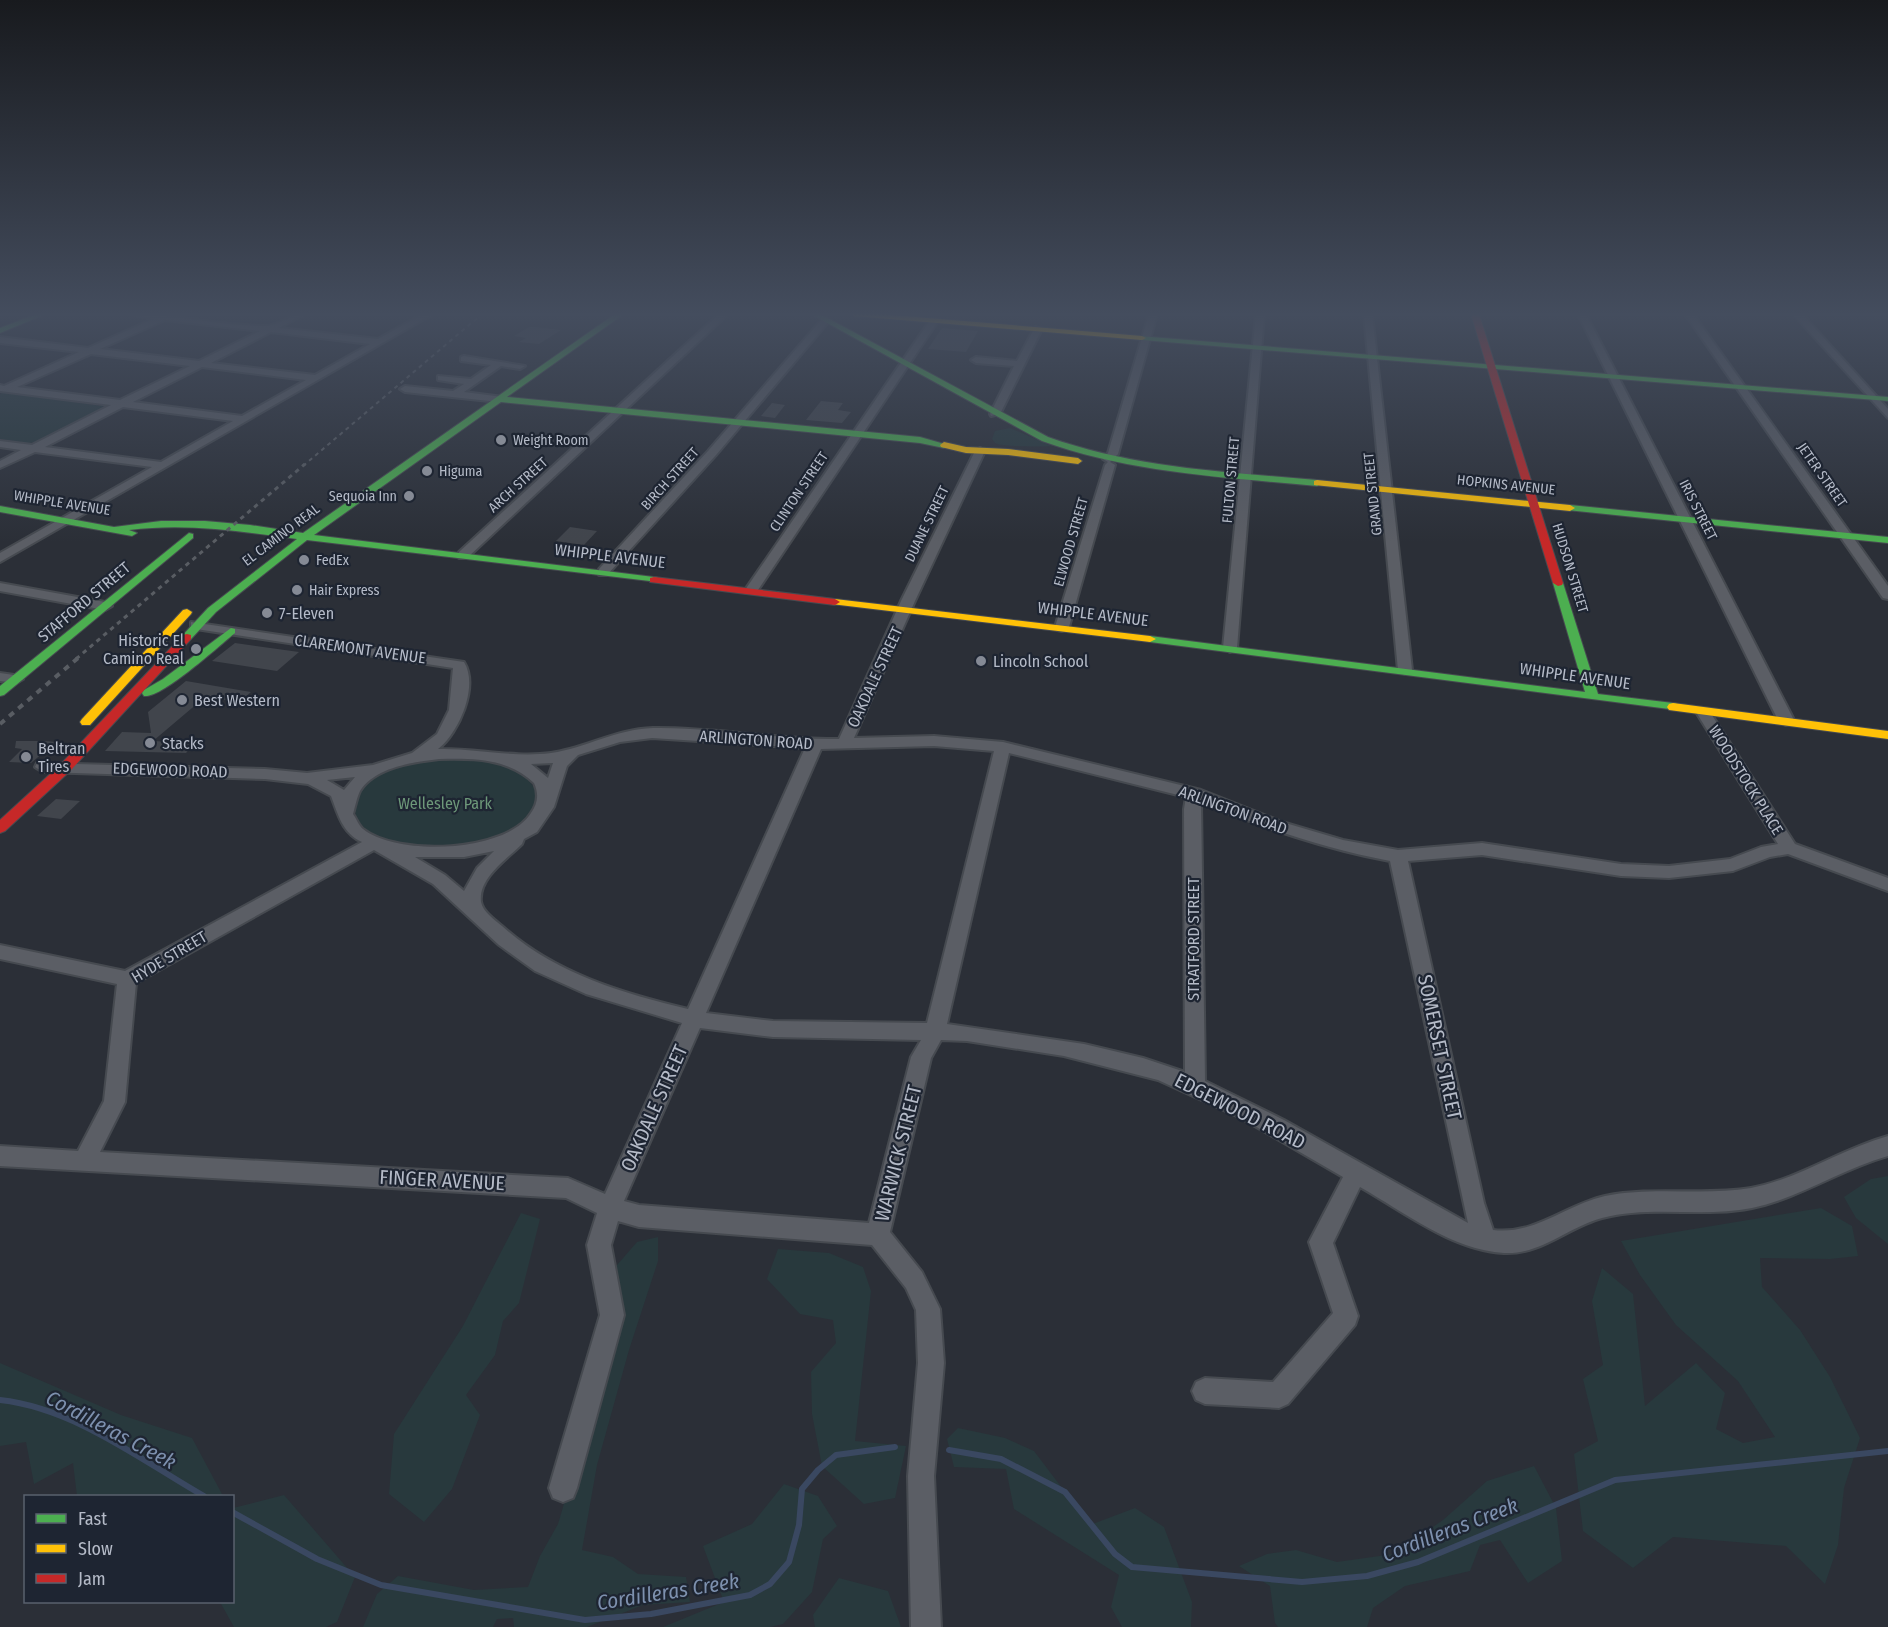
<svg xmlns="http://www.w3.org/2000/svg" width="1888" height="1627" font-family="'Fira Sans Condensed',sans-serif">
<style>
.green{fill:#28393d}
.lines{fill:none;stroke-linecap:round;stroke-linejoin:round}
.stream{stroke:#3a4861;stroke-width:6}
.building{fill:#41454c}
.street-casing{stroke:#464a50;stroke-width:4}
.fast-casing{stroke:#464a50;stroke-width:2}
.slow-casing{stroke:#464a50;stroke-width:2}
.jam-casing{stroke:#464a50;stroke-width:2}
.street{fill:#5b5e65;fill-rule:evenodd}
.fast{fill:#4caf50;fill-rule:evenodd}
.slow{fill:#ffc107;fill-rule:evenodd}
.jam{fill:#c62828;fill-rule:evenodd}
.rail-far2{stroke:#595d63;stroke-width:2;stroke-dasharray:4 4;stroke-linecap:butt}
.rail-far1{stroke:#595d63;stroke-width:3;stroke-dasharray:4.5 4.5;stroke-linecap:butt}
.rail{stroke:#595d63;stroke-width:4;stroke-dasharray:6 6;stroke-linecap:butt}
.poi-dot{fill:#858a95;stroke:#1e2532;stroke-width:2}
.labels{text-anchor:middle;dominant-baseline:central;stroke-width:4.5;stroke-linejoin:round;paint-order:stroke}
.far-poi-label{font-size:14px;fill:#b5bbc8;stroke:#1e2532;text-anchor:start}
.far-street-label{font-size:14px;fill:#b5bbc8;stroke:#1e2532}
.street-label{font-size:16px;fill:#b5bbc8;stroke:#1e2532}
.poi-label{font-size:16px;fill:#b5bbc8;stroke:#1e2532;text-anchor:start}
.park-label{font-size:16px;fill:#6d9879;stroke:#1e2532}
.near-street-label{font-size:20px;fill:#b5bbc8;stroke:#1e2532}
.near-water-label{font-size:21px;font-style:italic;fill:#7d90ae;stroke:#1e2532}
</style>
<rect width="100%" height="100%" fill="#2b2f37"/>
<g class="green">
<polygon points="4,392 102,406 105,408 38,442 27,443 0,439 0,394"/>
<path d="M1010,428l42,18c-9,1 -50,1 -57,-3l-3,-4 3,-8z"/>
<path d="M438,759c30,-1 68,0 91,22 9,9 10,23 2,32 -7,9 -14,16 -24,21 -33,15 -131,24 -150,-16 -4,-9 -2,-18 3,-26 16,-24 51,-30 78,-33z"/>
<polygon points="1888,1176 1888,1244 1856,1218 1844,1197 1871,1179"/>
<polygon points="1821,1208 1852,1226 1858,1256 1830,1259 1760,1258 1762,1287 1800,1330 1830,1377 1860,1438 1844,1488 1838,1545 1825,1584 1786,1546 1673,1537 1633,1568 1583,1531 1574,1454 1598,1441 1583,1379 1603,1365 1592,1301 1602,1268 1633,1294 1645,1406 1696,1363 1725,1393 1716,1429 1743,1443 1775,1437 1738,1381 1676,1325 1640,1275 1621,1241"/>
<polygon points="521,1213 540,1219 519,1303 503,1321 495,1355 466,1395 480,1415 452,1489 424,1522 389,1494 394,1434 463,1326"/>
<polygon points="658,1237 658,1261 629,1350 597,1465 582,1550 613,1557 638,1574 686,1577 690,1602 643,1605 587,1627 514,1627 513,1618 497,1619 493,1627 363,1627 377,1594 398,1576 474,1590 528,1587 540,1556 558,1524 604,1369 611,1272 637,1242"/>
<polygon points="778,1249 829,1253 863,1267 871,1291 855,1441 906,1446 895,1498 864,1504 822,1466 812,1414 811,1372 836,1343 833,1320 800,1314 767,1279"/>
<polygon points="0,1363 121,1415 192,1438 223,1496 77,1496 73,1463 34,1484 26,1442 0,1446"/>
<polygon points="958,1428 1005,1438 1034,1451 1090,1525 1135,1508 1164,1527 1192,1602 1191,1627 1122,1627 1111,1607 1119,1575 1014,1509 1006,1469 954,1467 947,1439"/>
<polygon points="1534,1466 1556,1508 1562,1561 1528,1583 1500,1540 1480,1545 1470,1571 1405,1586 1373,1608 1367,1627 1278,1627 1275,1623 1270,1586 1239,1566 1267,1554 1296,1550 1337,1562 1394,1554 1443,1520 1487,1481"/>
<polygon points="784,1484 818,1496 837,1526 823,1539 812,1592 783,1624 770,1627 663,1627 724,1602 703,1546 752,1524"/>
<polygon points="284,1495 355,1577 337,1622 326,1627 234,1627 220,1602 232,1602 233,1508"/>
<polygon points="839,1578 888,1591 901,1627 815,1627 813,1615"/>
</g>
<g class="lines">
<g class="stream">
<path d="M0,1400c74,8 141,60 204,96"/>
<polyline points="949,1450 1001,1459 1065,1492 1115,1554 1132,1567 1302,1582 1367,1576 1418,1562 1615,1480 1888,1451"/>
<polyline points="232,1512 317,1559 381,1585 585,1620 651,1614 750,1595 770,1584 789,1562 799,1525 802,1489 818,1470 836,1455 895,1447"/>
</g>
</g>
<g class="building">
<polygon points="529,327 536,327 561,330 539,344 519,342 526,338 514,336"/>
<polygon points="942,328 978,331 966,352 928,349"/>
<polygon points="821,401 843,403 838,410 851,412 842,423 806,420"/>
<polygon points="772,403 785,405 775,418 761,416"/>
<polygon points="570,527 597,531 584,545 556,541"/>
<polygon points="235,643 299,652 277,671 212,661"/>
<polygon points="186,681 251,692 239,702 205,697 153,741 195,743 186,753 105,751 122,732 151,733 148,712"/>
<polygon points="16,741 45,741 56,742 31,763 9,762 22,749 15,748"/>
<polygon points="56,799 80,801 61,819 37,816"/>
</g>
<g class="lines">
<g class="street-casing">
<g id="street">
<path d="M131,314c45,0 89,12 134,12 14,0 25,-12 39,-12l-25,14 99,11 45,-25h10l-433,248v-9l152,-86 -117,-15 -35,16v-7l21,-11 -21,-3v-6l32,4 79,-40 -111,-14v-6l4,1 75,-34 -79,-9v-6l88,11 65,-29zM165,320l95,11 -61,30 -99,-12zM271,332l99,12 -55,31 -104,-12zM91,354l99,12 -70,34 -103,-13zM202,367l104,13 -64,36 -109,-14zM123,407l110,14 -72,41 -116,-15z"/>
<polygon points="719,314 728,314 467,558 459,558 459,552"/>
<polygon points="1149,314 1157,314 1118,454 1110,462 1115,465 1069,627 1062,631 1057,630 1055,627 1105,465 1108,462 1103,459 1108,453"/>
<polygon points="1256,314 1264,314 1237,648 1230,652 1223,648"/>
<polygon points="1364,314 1372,314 1412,670 1405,674 1398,670"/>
<polygon points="1578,314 1586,314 1794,720 1791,723 1786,725 1778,720"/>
<polygon points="1685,314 1693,314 1888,586 1888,599 1883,598"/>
<polygon points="1793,314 1802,314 1888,409 1888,418"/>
<polygon points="823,318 830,320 716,455 607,575 599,575 599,569 708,451"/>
<polygon points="931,319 938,321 756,593 746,593 745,590"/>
<polygon points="1035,327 1042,329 1000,414 991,416 990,414 1014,366 976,363 971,360 976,357 1017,361"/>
<polygon points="464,356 525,366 520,369 501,366 464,392 503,397 504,399 499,402 405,392 400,389 405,386 453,391 464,384 438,380 438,376 471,379 491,365 461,361 461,357"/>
<path d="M980,448l5,3 -70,150 -61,137 80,-2 69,6 198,48 81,32 61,18 55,10 84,-7 139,21 48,2 61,-7 31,-12 17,-3 -82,-132 2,-3h10l87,135 93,34v13l-100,-37 -18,3 -37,14 -64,7 -48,-2 -139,-21 -74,6 76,342 9,27c43,5 72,-25 112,-34 48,-10 98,0 146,-8 48,-9 90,-39 137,-52v20c-47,13 -88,42 -136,52 -49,10 -101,-3 -150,10 -34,9 -61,37 -98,35 -52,-3 -100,-41 -144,-66l-27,56 25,73 -3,9 -67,79 -9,4 -74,-4 -9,-4 -4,-9 4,-9 9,-4 68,4 60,-69 -24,-71 34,-65 -102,-59 -83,-38 -94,-24 -97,-15 -26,-1 -10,18 -41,174 32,40 18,37 4,54 -10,113 7,151h-30l-3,-151 10,-113 -2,-53 -10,-22 -34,-43 -233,-18 -21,-6 -7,24 13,70 -47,173 -4,10 -10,4 -10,-4 -4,-10 51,-173 -13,-70 10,-32 -31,-15 -566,-32v-20l78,5 26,-50 13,-117 -117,-25v-14l125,26 237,-129c-20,-9 -24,-28 -31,-46l-23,-12 -43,-5 -222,-7 -8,-5 2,-4 228,6 42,4 66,-8 39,-12 25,-19 12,-24 4,-42 -257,-39 -5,-1v-6l273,40c15,24 -5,71 -26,87 38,-1 75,9 113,4 35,-5 65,-24 102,-25 62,-1 124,12 186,11l62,-138 74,-150zM652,738l153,10 -117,261c-67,-16 -134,-36 -186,-83 -7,-6 -19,-14 -21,-24 -3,-24 26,-43 41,-58l2,-5 13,-7 17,-25 13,-41 11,-11 42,-13zM934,746l60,5 -67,272 -154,-2 -67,-8 115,-264zM1009,753l177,44 -2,12 1,263 -42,-14 -59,-14 -137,-20zM439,759c34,-1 69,-1 95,24 5,11 4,20 -3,30 -24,39 -133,44 -168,16 -4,-3 -7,-11 -10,-15 2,-7 4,-17 7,-23 15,-24 54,-29 79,-32zM553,763l-5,15 -17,-14zM355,777l-11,13 -17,-10zM1201,803c63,24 123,46 189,58l78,362 -184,-103 -79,-39zM374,850l59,34 66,61 36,26 51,23 96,29 -77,171 -37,-16 -468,-26 25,-50 11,-119zM494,851l-17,17 -13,23 -19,-16 -30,-18h49zM700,1028l73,9 148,3 -10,17 -42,166 -230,-18 -15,-4z"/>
<polygon points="0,583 105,602 112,606 105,610 0,591"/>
<polygon points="0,673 21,676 23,679 16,683 0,681"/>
</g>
</g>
<g class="fast-casing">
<g id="fast">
<polygon points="36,314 46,314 0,333 0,328"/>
<path d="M615,314h9l-117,83 413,40 28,8 -4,3 -24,-5 -419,-41 -187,133 340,42 4,1v4l-351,-42 -91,72 -25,27 -4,1 -6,-3 27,-29 89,-69c-57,-8 -111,-16 -168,-9l8,3 -5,3 -132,-24v-6l114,21 47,-6h44l45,4 53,8z"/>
<path d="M811,314h9l228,123c87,31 178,35 269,43l5,3 -5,3c-94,-9 -186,-13 -275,-45z"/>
<polygon points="1139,336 1888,397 1888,401 1142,340 1139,340"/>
<polygon points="1570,505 1888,537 1888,543 1567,510 1565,508"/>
<polygon points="189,533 193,534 193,538 4,695 0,696 0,686"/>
<polygon points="1558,580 1563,583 1598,694 1673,703 1677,704 1679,707 1677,710 1150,642 1144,639 1150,636 1585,692 1553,583"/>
<path d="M231,628l4,1v4c-16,13 -74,66 -91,63l-2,-3 2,-3 19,-11z"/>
</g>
</g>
<g class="slow-casing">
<g id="slow">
<polygon points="850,314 880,314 1142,336 1146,338 1142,340 854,316"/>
<polygon points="944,442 966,447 1008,449 1078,458 1082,461 1078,464 1008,455 966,453 941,447 940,445"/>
<polygon points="1317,480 1570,505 1575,508 1570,511 1314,485 1314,481"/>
<polygon points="835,599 1150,636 1156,639 1150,642 831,604 830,602"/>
<polygon points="187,609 192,612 191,614 90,725 82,725 80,722 82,719 183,610"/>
<polygon points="1673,703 1888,731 1888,739 1669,710 1667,707 1669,704"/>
</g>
</g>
<g class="jam-casing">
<g id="jam">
<polygon points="1471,314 1479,314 1563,583 1562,585 1558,586 1553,583"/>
<polygon points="654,577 835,599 840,602 835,605 650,582 650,578"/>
<polygon points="187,634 191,635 191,639 70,771 5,831 0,833 0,820 60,765 183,635"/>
</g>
</g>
<use href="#street" class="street"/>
<use href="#fast" class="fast"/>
<use href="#slow" class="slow"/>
<use href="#jam" class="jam"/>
<polyline class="rail-far2" points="303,466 482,314"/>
<polyline class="rail-far1" points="76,659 305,464"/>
<polyline class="rail" points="0,724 78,658"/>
</g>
<linearGradient id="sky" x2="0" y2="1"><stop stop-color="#181a1e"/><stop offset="0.58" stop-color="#444d5e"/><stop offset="1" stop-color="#444d5e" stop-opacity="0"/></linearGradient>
<rect width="1888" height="542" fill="url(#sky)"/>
<g class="poi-dot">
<circle cx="501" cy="440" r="6"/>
<circle cx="427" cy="471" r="6"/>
<circle cx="409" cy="496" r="6"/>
<circle cx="304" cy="560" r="6"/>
<circle cx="297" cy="590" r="6"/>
<circle cx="267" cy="613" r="6"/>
<circle cx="196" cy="649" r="6"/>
<circle cx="981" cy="661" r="6"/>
<circle cx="182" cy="700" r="6"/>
<circle cx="150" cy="743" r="6"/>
<circle cx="26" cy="757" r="6"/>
</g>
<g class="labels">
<g class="far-poi-label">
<text x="513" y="440">Weight Room</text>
<text x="439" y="471">Higuma</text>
<text x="397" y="496" text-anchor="end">Sequoia Inn</text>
<text x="316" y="560">FedEx</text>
<text x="309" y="590">Hair Express</text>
</g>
<g class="far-street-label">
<text transform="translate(1822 475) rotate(55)">JETER STREET</text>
<text transform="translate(670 479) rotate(-48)">BIRCH STREET</text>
<text transform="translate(1231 480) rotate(-85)">FULTON STREET</text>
<text transform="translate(518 485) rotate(-42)">ARCH STREET</text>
<text transform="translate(1506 485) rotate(6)">HOPKINS AVENUE</text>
<text transform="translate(799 492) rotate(-56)">CLINTON STREET</text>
<text transform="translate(1373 494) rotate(-96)">GRAND STREET</text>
<text transform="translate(62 503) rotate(9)">WHIPPLE AVENUE</text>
<text transform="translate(1698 510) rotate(63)">IRIS STREET</text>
<text transform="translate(927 524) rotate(-64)">DUANE STREET</text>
<text transform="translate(281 535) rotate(-37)">EL CAMINO REAL</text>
<text transform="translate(1071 542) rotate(-74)">ELWOOD STREET</text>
<text transform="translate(1570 568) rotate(73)">HUDSON STREET</text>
</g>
<g class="street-label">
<text transform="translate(610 556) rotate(7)">WHIPPLE AVENUE</text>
<text transform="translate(84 602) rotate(-40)">STAFFORD STREET</text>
<text transform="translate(1093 614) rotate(7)">WHIPPLE AVENUE</text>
<text transform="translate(360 649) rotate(8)">CLAREMONT AVENUE</text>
<text transform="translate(1575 676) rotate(8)">WHIPPLE AVENUE</text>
<text transform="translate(875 677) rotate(-65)">OAKDALE STREET</text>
<text transform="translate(756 740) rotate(4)">ARLINGTON ROAD</text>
<text transform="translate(170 770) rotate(2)">EDGEWOOD ROAD</text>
<text transform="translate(1746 780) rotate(58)">WOODSTOCK PLACE</text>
<text transform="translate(1233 810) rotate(20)">ARLINGTON ROAD</text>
<text transform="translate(1193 939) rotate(-90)">STRATFORD STREET</text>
<text transform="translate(169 957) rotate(-31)">HYDE STREET</text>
</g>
<g class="poi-label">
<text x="279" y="613">7-Eleven</text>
<text x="184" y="640" text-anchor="end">Historic El<tspan x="184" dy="18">Camino Real</tspan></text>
<text x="993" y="661">Lincoln School</text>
<text x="194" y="700">Best Western</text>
<text x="162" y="743">Stacks</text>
<text x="38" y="748">Beltran<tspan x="38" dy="18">Tires</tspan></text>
</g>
<g class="park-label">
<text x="445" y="803">Wellesley Park</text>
</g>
<g class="near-street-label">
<text transform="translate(1440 1047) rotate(78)">SOMERSET STREET</text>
<text transform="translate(654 1108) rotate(-66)">OAKDALE STREET</text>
<text transform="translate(1240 1111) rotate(27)">EDGEWOOD ROAD</text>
<text transform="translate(898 1153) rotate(-76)">WARWICK STREET</text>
<text transform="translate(442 1180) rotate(3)">FINGER AVENUE</text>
</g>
<g class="near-water-label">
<text transform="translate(111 1430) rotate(28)">Cordilleras Creek</text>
<text transform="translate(1450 1530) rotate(-21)">Cordilleras Creek</text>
<text transform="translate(668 1592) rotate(-9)">Cordilleras Creek</text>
</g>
</g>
<rect x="24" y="1495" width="210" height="108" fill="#1e2532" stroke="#5a616e" stroke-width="1.5"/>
<rect x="36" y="1514" width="30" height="9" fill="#4caf50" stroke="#5a616e" stroke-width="1.5"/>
<text x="78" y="1525" font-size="18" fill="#b5bbc8">Fast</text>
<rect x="36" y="1544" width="30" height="9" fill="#ffc107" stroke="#5a616e" stroke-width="1.5"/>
<text x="78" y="1555" font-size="18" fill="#b5bbc8">Slow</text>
<rect x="36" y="1574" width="30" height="9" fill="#c62828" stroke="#5a616e" stroke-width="1.5"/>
<text x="78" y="1585" font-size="18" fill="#b5bbc8">Jam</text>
</svg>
